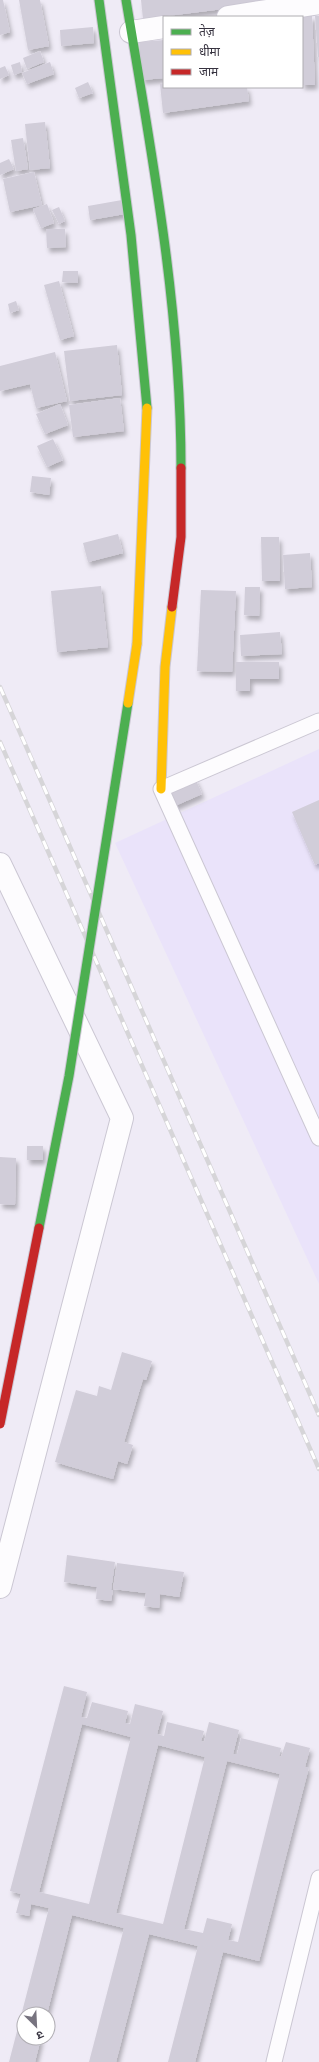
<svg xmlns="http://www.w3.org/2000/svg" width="319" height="2062" font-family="Ubuntu,'Noto Sans Devanagari',sans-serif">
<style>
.built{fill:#eae3fa}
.building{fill:#d1cdd9;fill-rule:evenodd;filter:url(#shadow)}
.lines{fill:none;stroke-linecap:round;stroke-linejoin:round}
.lane-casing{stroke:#cbc7d3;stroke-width:17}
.street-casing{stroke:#cbc7d3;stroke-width:24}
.fast-casing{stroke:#cbc7d3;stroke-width:11}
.slow-casing{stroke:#cbc7d3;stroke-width:11}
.jam-casing{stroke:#cbc7d3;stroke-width:11}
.lane{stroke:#fdfcfe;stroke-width:15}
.street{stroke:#fdfcfe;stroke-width:22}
.fast{stroke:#4caf50;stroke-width:9}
.slow{stroke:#ffc107;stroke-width:9}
.jam{stroke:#c62828;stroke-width:9}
.rail-casing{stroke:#d6d5d8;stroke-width:4.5}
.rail{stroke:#fff;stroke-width:3;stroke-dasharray:9;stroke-linecap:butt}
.fast-bridge-casing{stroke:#cbc7d3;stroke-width:11;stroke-linecap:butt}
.slow-bridge-casing{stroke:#cbc7d3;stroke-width:11;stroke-linecap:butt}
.jam-bridge-casing{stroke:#cbc7d3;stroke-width:11;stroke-linecap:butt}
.fast-bridge{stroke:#4caf50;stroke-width:9}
.slow-bridge{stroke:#ffc107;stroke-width:9}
.jam-bridge{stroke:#c62828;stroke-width:9}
</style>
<defs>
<filter id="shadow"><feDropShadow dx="2.5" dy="4.5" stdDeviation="2" flood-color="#0004"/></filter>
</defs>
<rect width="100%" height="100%" fill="#efebf6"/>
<polygon class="built" points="319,749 319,1284 115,843"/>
<g class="building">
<polygon points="0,0 3,0 10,32 0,35"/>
<polygon points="19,0 40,0 49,46 28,50"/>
<polygon points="141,0 263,0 263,4 143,19"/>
<polygon points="302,16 312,16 315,85 302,85"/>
<polygon points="315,16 319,16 319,57 318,57"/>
<polygon points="93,27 94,43 61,46 60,30"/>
<polygon points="164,40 164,78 142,80 139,42"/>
<polygon points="40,51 44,62 27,69 23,58"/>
<polygon points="20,62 22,72 14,75 11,65"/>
<polygon points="50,62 54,74 27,84 22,73"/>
<polygon points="5,66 9,75 0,79 0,68"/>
<polygon points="88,82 93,93 79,98 75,88"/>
<polygon points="160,84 164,84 164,87 247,87 249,101 163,113"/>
<polygon points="45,122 50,168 30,170 25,124"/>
<polygon points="23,138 28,169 16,171 11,140"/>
<polygon points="9,159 14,169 0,175 0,163"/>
<polygon points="34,172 42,205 10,212 3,179"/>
<polygon points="122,200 125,214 90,220 88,206"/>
<polygon points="47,204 54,223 41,228 33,209"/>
<polygon points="59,207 65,221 59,224 52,210"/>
<polygon points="46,229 65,229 66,247 47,248"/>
<polygon points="63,271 78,271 78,283 62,282"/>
<polygon points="59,281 74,336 60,340 44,285"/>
<polygon points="16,301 19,310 10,313 8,304"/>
<polygon points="117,345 122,395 70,401 64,351"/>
<polygon points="55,352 67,401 36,408 30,384 0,391 0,366"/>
<polygon points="120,398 124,431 73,437 69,405"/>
<polygon points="60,404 68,425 45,434 36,414"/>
<polygon points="53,439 63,460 47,467 37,446"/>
<polygon points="32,476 51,478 49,495 30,492"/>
<polygon points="118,534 123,553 88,562 83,543"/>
<polygon points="261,537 279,537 280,581 262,581"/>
<polygon points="310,553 312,587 285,589 283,555"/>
<polygon points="101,586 108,647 57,652 51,591"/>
<polygon points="245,587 260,587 259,616 244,615"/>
<polygon points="201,590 236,591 232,672 197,671"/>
<polygon points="280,632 282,654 241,656 240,635"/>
<polygon points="236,662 279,662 279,679 250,679 250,691 236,691"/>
<polygon points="195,778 202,794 168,809 161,794"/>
<polygon points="319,800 319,863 315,865 292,812"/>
<rect x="27" y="1146" width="16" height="14"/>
<polygon points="0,1157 16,1158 15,1205 0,1204"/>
<polygon points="122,1352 152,1361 146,1380 143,1379 124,1442 133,1445 127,1464 118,1461 113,1479 55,1462 76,1390 97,1396 99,1386 111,1390"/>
<polygon points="67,1555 115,1562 111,1590 113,1590 111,1601 96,1599 97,1587 64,1582"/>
<polygon points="117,1563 184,1572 179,1597 160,1594 159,1608 144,1606 146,1593 113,1589"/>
<path d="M64,1686l23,6 -6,25 6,1 5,-16 36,9 -3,12 5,1 5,-20 28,7 -6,23 7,2 3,-14 37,9 -3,10 3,1 5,-20 30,8 -6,24h4l4,-16 40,10 -2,8 2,1 5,-15 24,6 -5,19h4l-50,194 -36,-9 -28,110h-27l30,-116 -49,-12 -33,128h-27l35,-134 -52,-13 -25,99h-23v24h17l-6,24h-26l40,-154 -18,-4 -2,12 -13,-3 5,-19 -11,-3zM82,1724l49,13 -42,167 -50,-12zM158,1745l47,12 -42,167 -47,-11zM227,1761l53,13 -42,168 -10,-2 4,-16 -25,-6 -4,15 -19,-4z"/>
</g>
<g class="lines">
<g class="lane-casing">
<g id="lane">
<polyline points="319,721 161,789 319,1138"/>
<polyline points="274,2062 319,1878"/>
</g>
</g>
<g class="street-casing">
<g id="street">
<polyline points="228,17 319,3"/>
<polyline points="131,32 164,27"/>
<polyline points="0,864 122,1118 0,1587"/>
</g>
</g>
<g class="fast-casing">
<g id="fast">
<polyline points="99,0 131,235 147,408"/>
<path d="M126,0c26,155 55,310 55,468"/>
</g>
</g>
<g class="slow-casing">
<g id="slow">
<polyline points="137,644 147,408"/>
<polyline points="161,789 165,667 172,607"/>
</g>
</g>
<g class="jam-casing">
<polyline id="jam" points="172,607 181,537 181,468"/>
</g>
<use href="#lane" class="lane"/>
<use href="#street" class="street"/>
<use href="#fast" class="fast"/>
<use href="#slow" class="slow"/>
<use href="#jam" class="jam"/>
<g class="rail-casing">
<g id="rail">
<polyline points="0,687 319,1415"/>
<polyline points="0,742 319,1469"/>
</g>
</g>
<use href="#rail" class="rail"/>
<g class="fast-bridge-casing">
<polyline id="fast-bridge" points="39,1228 69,1076 128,703"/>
</g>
<g class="slow-bridge-casing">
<polyline id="slow-bridge" points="128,703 137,644"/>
</g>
<g class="jam-bridge-casing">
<polyline id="jam-bridge" points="0,1424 39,1228"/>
</g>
<use href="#fast-bridge" class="fast-bridge"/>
<use href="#slow-bridge" class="slow-bridge"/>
<use href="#jam-bridge" class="jam-bridge"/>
</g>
<rect x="163" y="16" width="140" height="72" fill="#ffffff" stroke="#afadb2"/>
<rect x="171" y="29" width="20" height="6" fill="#4caf50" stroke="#afadb2"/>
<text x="199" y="36" font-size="12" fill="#36323f">तेज़</text>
<rect x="171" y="49" width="20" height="6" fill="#ffc107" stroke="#afadb2"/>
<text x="199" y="56" font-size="12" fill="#36323f">धीमा</text>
<rect x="171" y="69" width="20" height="6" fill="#c62828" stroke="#afadb2"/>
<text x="199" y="76" font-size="12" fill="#36323f">जाम</text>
<g transform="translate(36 2026) rotate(156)"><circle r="19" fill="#ffffff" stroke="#afadb2"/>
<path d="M0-3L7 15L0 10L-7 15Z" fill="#77737f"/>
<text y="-6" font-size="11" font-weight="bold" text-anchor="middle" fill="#36323f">उ</text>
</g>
</svg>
